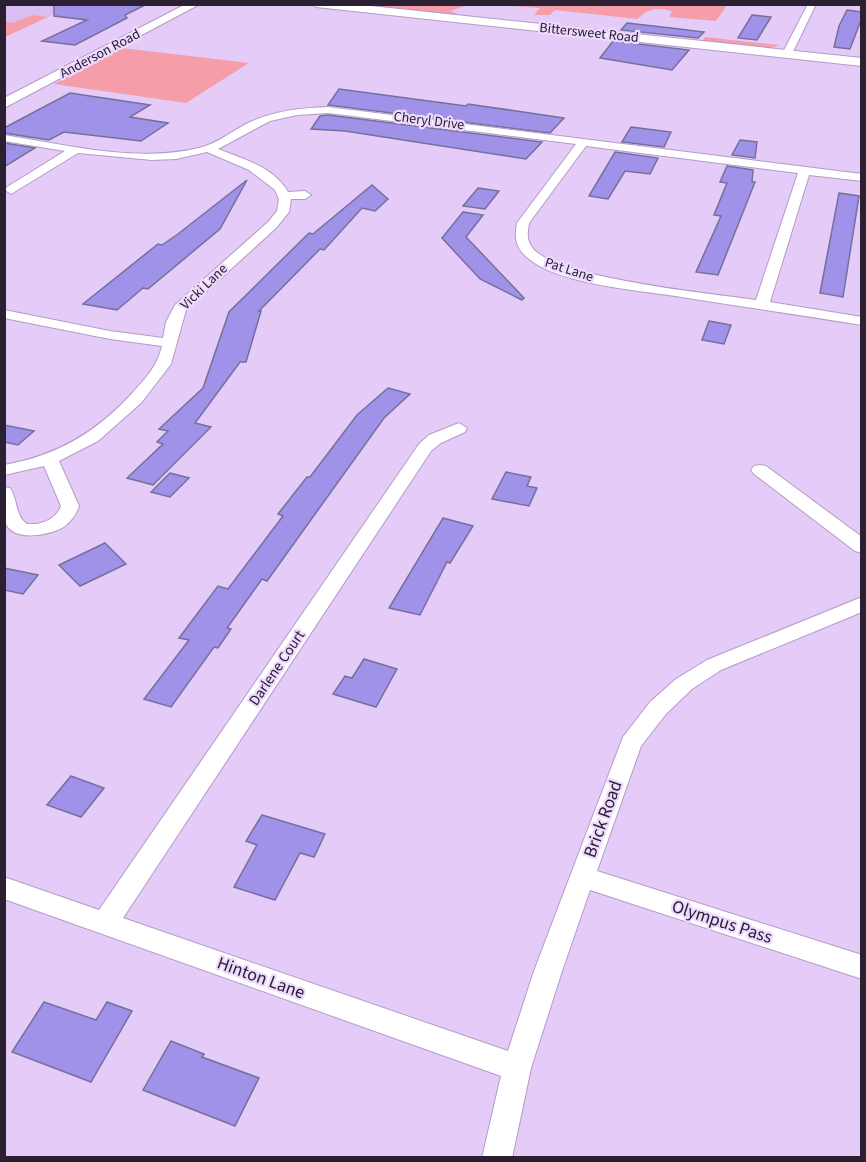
<svg xmlns="http://www.w3.org/2000/svg" width="866" height="1162" font-family="'Source Sans 3',sans-serif">
<style>
.built{fill:#dabdf1}
.green{fill:#f69daa}
.building{fill:#9f92e8;stroke:#75709b;stroke-width:1.5}
.lines{fill:none;stroke-linecap:round;stroke-linejoin:round}
.minor-casing{stroke:#b49bc7;stroke-width:2}
.tertiary-casing{stroke:#b49bc7;stroke-width:2}
.minor{fill:#fff;fill-rule:evenodd}
.tertiary{fill:#fff;fill-rule:evenodd}
.labels{text-anchor:middle;dominant-baseline:central;stroke-width:4.5;stroke-linejoin:round;paint-order:stroke}
.far-street-label{font-size:14px;fill:#2a2031;stroke:#efdaff}
.street-label{font-size:15px;fill:#2a2031;stroke:#efdaff}
.near-street-label{font-size:18px;fill:#2a2031;stroke:#efdaff}
</style>
<rect width="100%" height="100%" fill="#e4cbf8"/>
<polygon class="built" points="4,5 76,5 48,17 32,15 13,23 5,22"/>
<g class="green">
<polygon points="378,4 468,5 450,11 458,14 456,16 372,8"/>
<path d="M495,5h232l-11,16 -47,-4 3,-6c-14,-3 -23,-4 -34,8l-83,-9 -5,5h-16l6,-7z"/>
<polygon points="32,15 48,17 5,37 5,22 13,23"/>
<path d="M705,37l74,8c-12,9 -61,-1 -78,-2z"/>
<polygon points="122,48 249,63 186,103 54,84"/>
</g>
<g class="building">
<polygon points="54,4 147,4 125,15 127,18 75,45 42,41 87,20 54,16"/>
<polygon points="847,10 861,12 861,20 850,49 834,47 839,26"/>
<polygon points="752,15 771,17 757,40 738,38"/>
<polygon points="627,23 671,28 704,32 698,38 621,30"/>
<polygon points="613,41 689,50 672,70 600,58"/>
<polygon points="339,89 466,106 468,104 564,118 550,133 328,105"/>
<polygon points="70,93 150,105 130,117 168,123 141,141 64,132 49,140 4,133 4,128"/>
<polygon points="328,115 542,142 526,159 345,131 311,129 320,116"/>
<polygon points="631,127 671,132 664,147 622,142"/>
<polygon points="740,140 757,142 755,158 732,155"/>
<polygon points="4,143 35,148 4,167"/>
<polygon points="615,152 658,158 650,174 625,171 608,199 589,196"/>
<polygon points="727,166 753,170 752,182 755,182 718,275 696,272 721,216 714,215 727,183 720,182"/>
<polygon points="247,180 220,229 148,289 143,288 117,310 83,304 158,244 162,245 178,234"/>
<polygon points="372,185 388,199 375,211 362,208 324,250 320,249 259,311 261,311 246,362 240,362 195,423 211,427 153,485 127,478 163,444 157,442 168,431 159,429 203,388 229,312 309,233 313,234"/>
<polygon points="478,188 499,191 485,209 463,206"/>
<polygon points="839,193 859,196 843,297 820,293"/>
<polygon points="463,212 483,215 466,237 524,298 522,300 480,279 442,238"/>
<polygon points="709,321 731,325 724,344 702,340"/>
<polygon points="388,388 410,394 384,418 267,581 262,579 227,628 231,629 218,648 214,647 171,707 144,699 189,640 179,638 218,586 228,589 283,516 278,514 307,477 310,477 357,415"/>
<polygon points="4,425 34,431 18,445 4,442"/>
<polygon points="506,472 531,477 527,486 537,488 529,506 492,499"/>
<polygon points="170,473 189,478 170,497 151,492"/>
<polygon points="443,518 473,526 450,563 447,562 420,615 389,608"/>
<polygon points="105,543 126,564 80,586 59,565"/>
<polygon points="4,568 38,575 23,594 4,590"/>
<polygon points="364,659 397,669 376,707 333,694 345,676 352,678"/>
<polygon points="71,776 104,788 81,817 47,805"/>
<polygon points="262,815 325,834 314,857 300,853 275,900 234,887 257,845 246,841"/>
<polygon points="44,1002 96,1020 107,1002 132,1011 91,1082 12,1052"/>
<polygon points="171,1041 204,1054 202,1057 259,1078 235,1126 143,1090"/>
</g>
<g class="lines">
<g class="minor-casing">
<g id="minor">
<polygon points="808,4 816,4 792,54 784,56 782,54"/>
<path d="M328,107l534,67v7l-53,-6 -39,127 92,15v8c-63,-10 -125,-19 -187,-29 -39,-6 -116,-12 -146,-37 -13,-10 -15,-21 -12,-36l59,-79 -248,-31 -31,2 -27,6 -52,28c25,10 56,18 70,43l17,-1 6,4 -6,4h-14l-2,13 -13,16 -90,82 -15,54 -30,39 -43,38 -39,20 20,45c-3,9 -9,17 -17,22 -14,7 -47,14 -56,-4 -5,-9 -2,-27 -2,-37l6,1c8,12 5,28 17,36 14,1 29,-4 34,-18l-17,-40 -40,9v-10c54,-9 96,-35 131,-75 12,-13 23,-26 27,-44l-52,-7 -106,-21v-8l106,21 53,7 3,-16 9,-17 93,-83 9,-11 2,-12 -4,-9 -26,-20 -42,-18 -31,7 -24,1 -74,-7 -67,41 -6,-4 2,-3 58,-36 -61,-10v-6c64,10 131,28 195,13 18,-4 33,-17 49,-25 25,-12 52,-15 80,-16zM586,146l212,27 -42,127c-41,-6 -206,-22 -225,-54 -5,-8 -3,-15 -2,-23z"/>
<polygon points="459,423 467,428 465,432 441,443 431,451 123,918 508,1051 534,971 623,737 650,702 676,679 707,660 862,597 862,612 721,670 692,689 666,714 641,746 597,871 862,955 862,979 590,890 562,971 531,1068 512,1158 482,1158 501,1076 4,899 4,877 99,910 419,444 429,435"/>
<polygon points="760,465 766,466 862,537 862,553 855,551 754,474 751,470 754,466"/>
</g>
</g>
<g class="tertiary-casing">
<g id="tertiary">
<polygon points="186,4 200,4 4,108 4,98"/>
<polygon points="311,4 352,4 862,58 862,66 316,7"/>
</g>
</g>
<use href="#minor" class="minor"/>
<use href="#tertiary" class="tertiary"/>
</g>
<g class="labels">
<g class="far-street-label">
<text transform="translate(589 33) rotate(6)">Bittersweet Road</text>
<text transform="translate(100 54) rotate(-28)">Anderson Road</text>
<text transform="translate(429 121) rotate(7)">Cheryl Drive</text>
<text transform="translate(569 270) rotate(18)">Pat Lane</text>
<text transform="translate(204 287) rotate(-44)">Vicki Lane</text>
</g>
<g class="street-label">
<text transform="translate(277 668) rotate(-56)">Darlene Court</text>
</g>
<g class="near-street-label">
<text transform="translate(603 819) rotate(-70)">Brick Road</text>
<text transform="translate(722 922) rotate(18)">Olympus Pass</text>
<text transform="translate(261 978) rotate(20)">Hinton Lane</text>
</g>
</g>
<rect width="866" height="1162" fill="none" stroke="#2a2031" stroke-width="12"/>
</svg>
